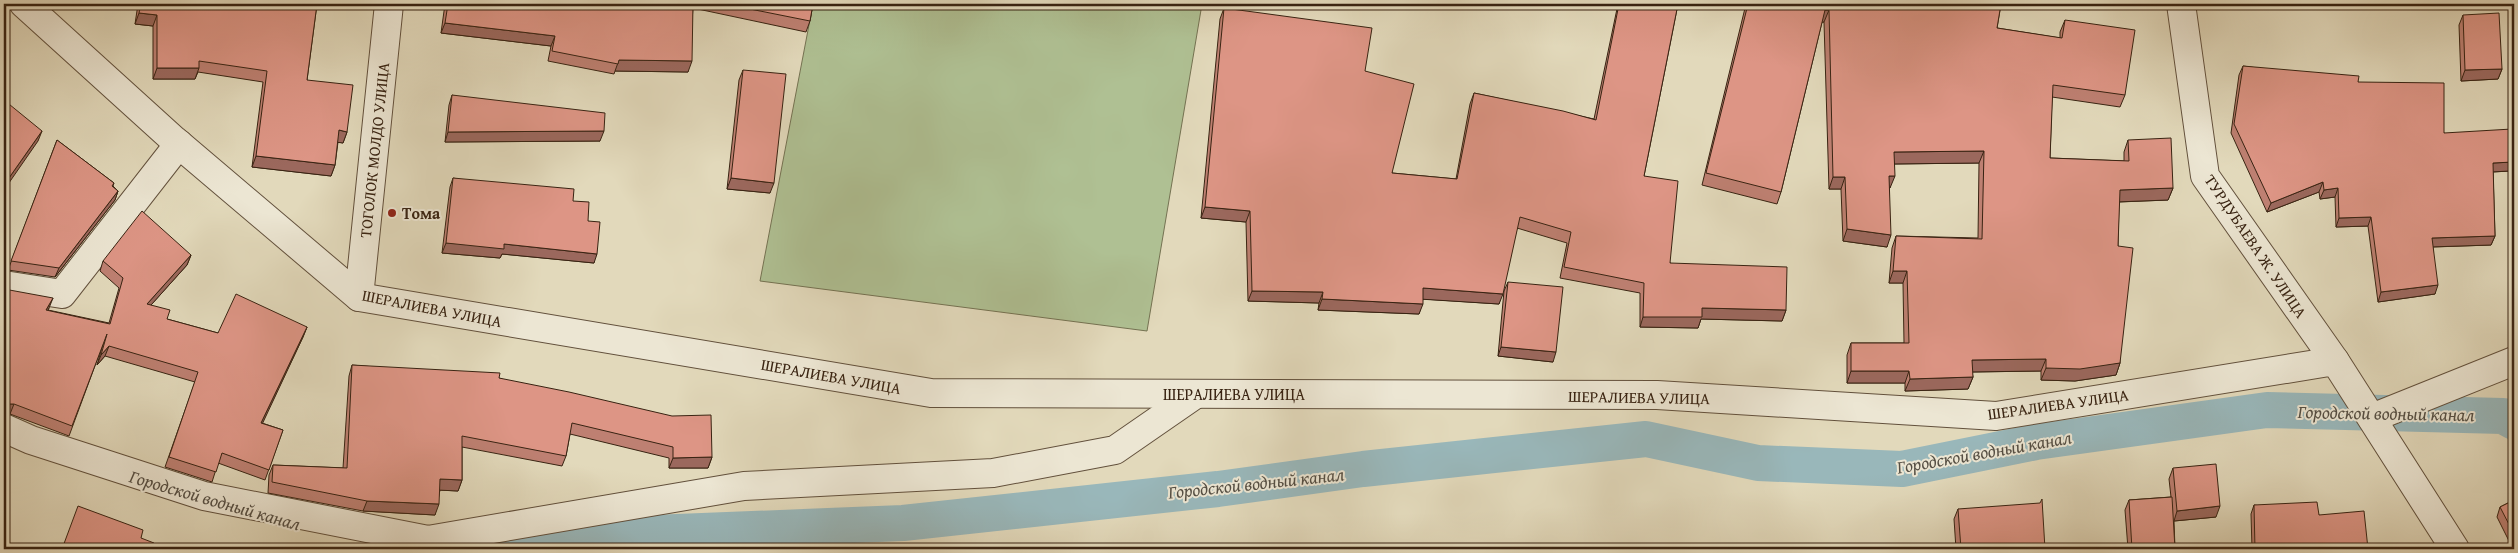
<svg xmlns="http://www.w3.org/2000/svg" width="2518" height="553" font-family="'Gentium Book Plus',serif">
<style>
.green{fill:#afc093;stroke:#747252}
.lines{fill:none;stroke-linecap:round;stroke-linejoin:round}
.canal{stroke:#99b7ba;stroke-width:36}
.minor-casing{stroke:#62503c;stroke-width:30}
.minor{stroke:#ece6d3;stroke-width:28}
.wall{fill:#be8072;stroke:#382312}
.shaded-wall{fill:#9b685d;stroke:#382312}
.building{fill:#dd9585;stroke:#382312}
.poi-dot{fill:#8f2418;stroke:#ece6d3;stroke-width:2}
.labels{text-anchor:middle;dominant-baseline:central;stroke-width:4;stroke-linejoin:round;paint-order:stroke}
.street-label{font-size:16px;fill:#382312;stroke:#ece6d3}
.poi-label{font-size:16px;font-weight:bold;fill:#382312;stroke:#ece6d3;text-anchor:start}
.water-label{font-size:18px;font-style:italic;fill:#554f44;stroke:#ece6d3}
</style>
<rect width="100%" height="100%" fill="#e2d9bb"/>
<filter id="stains"><feTurbulence type="fractalNoise" baseFrequency=".004" numOctaves="4"/><feColorMatrix values="0 0 0 0 .2 0 0 0 0 .09 0 0 0 0 .02 0 0 0 .5 -.17"/></filter>
<radialGradient id="worn" r=".72"><stop offset=".6" stop-color="#630" stop-opacity="0"/><stop offset="1" stop-color="#630" stop-opacity=".3"/></radialGradient>
<polygon class="green" points="813,4 1202,4 1147,331 760,281"/>
<g class="lines">
<polyline class="canal" points="478,540 903,523 1218,489 1363,469 1646,439 1758,463 1902,469 2036,442 2267,410 2503,416 2514,422"/>
<g class="minor-casing">
<g id="minor">
<polyline points="24,4 174,140 359,297 931,393 1657,395 1996,416 2335,361 2455,549"/>
<polyline points="2181,4 2205,176 2335,361"/>
<polyline points="4,285 62,294 179,144"/>
<polyline points="359,297 389,4"/>
<polyline points="2372,418 2514,361"/>
<polyline points="4,428 31,440 204,496 428,540 744,486 993,473 1115,450 1196,394"/>
</g>
</g>
<use href="#minor" class="minor"/>
</g>
<g class="wall">
<polygon points="138,4 317,4 307,80 347,132 343,143 338,142 335,165 331,176 252,167 263,82 198,72 195,79 153,79 153,26 135,24"/>
<polygon points="445,4 813,4 810,21 806,32 693,8 688,72 615,71 614,74 548,61 551,46 441,33"/>
<polygon points="1618,4 1678,4 1644,176 1670,263 1786,310 1782,321 1701,319 1698,328 1640,327 1640,293 1560,278 1567,243 1517,228 1499,304 1423,299 1419,314 1318,310 1319,303 1248,301 1246,222 1201,218 1220,19 1224,8 1365,71 1392,173 1456,179 1470,104 1474,93 1594,119"/>
<polygon points="1746,4 2001,4 1997,28 2060,38 2060,32 2065,20 2125,95 2120,107 2052,97 2050,158 2124,161 2124,152 2128,140 2173,188 2168,200 2119,202 2118,246 2120,363 2116,375 2075,381 2041,380 2041,371 1972,372 1973,377 1968,389 1905,391 1905,383 1847,383 1847,355 1851,343 1904,343 1903,283 1889,283 1892,248 1896,236 1978,238 1979,163 1894,164 1890,188 1889,188 1887,247 1843,241 1841,189 1829,189 1824,22 1822,22 1781,192 1777,204 1702,185"/>
<polygon points="2463,15 2502,69 2498,79 2461,81 2459,25"/>
<polygon points="2243,66 2358,82 2444,133 2513,162 2510,171 2493,172 2495,236 2491,245 2433,247 2435,294 2378,302 2368,226 2336,227 2335,197 2320,199 2319,192 2267,212 2231,133 2239,75"/>
<polygon points="743,70 770,193 727,189 739,80"/>
<polygon points="452,95 600,141 445,142 449,105"/>
<polygon points="57,140 114,183 113,186 118,191 115,200 55,277 8,270"/>
<polygon points="453,178 573,201 588,221 594,263 502,254 500,258 442,253 450,187"/>
<polygon points="191,255 187,265 151,305 167,319 218,333 307,327 303,337 262,423 283,430 265,480 218,463 212,482 165,467 195,382 105,356 97,365 103,344 69,436 10,414 4,414 4,289 49,308 48,310 109,323 119,288 100,271 103,261"/>
<polygon points="1508,282 1553,362 1498,356 1504,291"/>
<polygon points="352,365 499,378 712,457 708,468 669,468 669,458 570,434 566,456 562,466 462,447 462,480 458,491 440,490 435,515 363,511 268,493 269,475 273,465 343,468 349,376"/>
<polygon points="2173,468 2216,517 2174,521 2175,549 2128,549 2125,510 2129,500 2171,497 2169,479"/>
<polygon points="2514,500 2514,549 2513,549 2497,517 2500,507"/>
<polygon points="2254,505 2319,515 2368,549 2252,549 2251,514"/>
<polygon points="1958,509 2045,549 1956,549 1954,519"/>
</g>
<g class="shaded-wall">
<polygon points="1825,10 1829,10 1824,22 1820,22"/>
<polygon points="139,13 157,15 153,26 135,24"/>
<polygon points="445,23 555,36 551,46 441,33"/>
<polygon points="619,60 692,61 688,72 615,71"/>
<polygon points="157,68 199,68 195,79 153,79"/>
<polygon points="2502,69 2498,79 2461,81 2465,70"/>
<polygon points="339,130 347,132 343,143 335,142"/>
<polygon points="42,131 38,141 4,190 4,185"/>
<polygon points="604,131 600,141 445,142 448,132"/>
<polygon points="1984,151 1979,163 1890,164 1894,152"/>
<polygon points="256,156 335,165 331,176 252,167"/>
<polygon points="2513,162 2510,171 2490,172 2493,163"/>
<polygon points="1889,176 1895,176 1890,188 1884,188"/>
<polygon points="1833,177 1845,177 1841,189 1829,189"/>
<polygon points="731,178 774,183 770,193 727,189"/>
<polygon points="2323,182 2319,192 2267,212 2271,203"/>
<polygon points="2173,188 2168,200 2115,202 2120,190"/>
<polygon points="2338,188 2335,197 2320,199 2324,190"/>
<polygon points="118,191 115,200 55,277 59,268"/>
<polygon points="1205,207 1250,211 1246,222 1201,218"/>
<polygon points="2371,217 2368,226 2336,227 2339,218"/>
<polygon points="1847,229 1891,235 1887,247 1843,241"/>
<polygon points="2495,236 2491,245 2429,247 2432,238"/>
<polygon points="446,243 504,244 597,254 594,263 502,254 500,258 442,253"/>
<polygon points="191,255 187,265 143,314 147,304"/>
<polygon points="1893,271 1907,271 1903,283 1889,283"/>
<polygon points="2438,285 2435,294 2378,302 2381,292"/>
<polygon points="1423,288 1503,294 1499,304 1419,299"/>
<polygon points="1252,291 1323,292 1319,303 1248,301"/>
<polygon points="53,298 49,308 43,320 46,310"/>
<polygon points="1322,299 1423,304 1419,314 1318,310"/>
<polygon points="1702,308 1786,310 1782,321 1701,319 1698,328 1640,327 1643,317"/>
<polygon points="307,327 303,337 258,433 261,423"/>
<polygon points="109,346 105,356 97,365 101,355"/>
<polygon points="1501,347 1556,352 1553,362 1498,356"/>
<polygon points="2046,359 2041,371 1968,372 1972,360"/>
<polygon points="2120,363 2116,375 2075,381 2041,380 2046,368"/>
<polygon points="1851,371 1909,371 1905,383 1847,383"/>
<polygon points="1973,377 1968,389 1905,391 1910,379"/>
<polygon points="4,404 14,404 10,414 4,414"/>
<polygon points="712,457 708,468 669,468 673,458"/>
<polygon points="440,479 462,480 458,491 437,490"/>
<polygon points="367,501 439,504 435,515 363,511"/>
<polygon points="2220,506 2216,517 2174,521 2177,511"/>
<polygon points="2015,546 2014,549 1970,549"/>
</g>
<g class="building">
<polygon points="141,4 317,4 307,80 353,85 347,132 339,130 335,165 256,156 267,71 199,61 199,68 157,68 157,15 139,13"/>
<polygon points="448,4 693,4 692,61 619,60 618,64 552,51 555,36 445,23"/>
<polygon points="725,4 813,4 810,21"/>
<polygon points="1619,4 1678,4 1644,176 1678,181 1670,263 1787,267 1786,310 1702,308 1702,317 1643,317 1644,283 1564,267 1571,232 1520,217 1503,294 1423,288 1423,304 1322,299 1323,292 1252,291 1250,211 1205,207 1224,8 1372,28 1365,71 1414,84 1392,173 1457,179 1474,93 1563,111 1596,120"/>
<polygon points="1748,4 2001,4 1997,28 2062,38 2065,20 2135,30 2125,95 2053,85 2050,158 2129,161 2128,140 2171,138 2173,188 2120,190 2118,246 2133,248 2120,363 2080,369 2046,368 2046,359 1972,360 1973,377 1910,379 1909,371 1851,371 1851,343 1909,343 1907,271 1893,271 1896,236 1982,239 1984,151 1894,152 1895,176 1889,176 1891,235 1847,229 1845,177 1833,177 1829,10 1825,10 1781,192 1706,173"/>
<polygon points="2499,13 2502,69 2465,70 2463,15"/>
<polygon points="2243,66 2359,76 2358,82 2444,83 2444,133 2512,129 2513,162 2493,163 2495,236 2432,238 2438,285 2381,292 2371,217 2339,218 2338,188 2324,190 2323,182 2271,203 2234,124"/>
<polygon points="743,70 786,74 774,183 731,178"/>
<polygon points="452,95 605,113 604,131 448,132"/>
<polygon points="4,100 42,131 4,185"/>
<polygon points="57,140 114,183 112,186 118,191 59,268 11,261"/>
<polygon points="453,178 574,189 573,201 589,202 588,221 600,222 597,254 504,244 504,249 446,243"/>
<polygon points="142,211 191,255 147,304 170,310 167,319 218,333 236,294 307,327 261,423 283,430 269,470 222,453 216,472 169,457 198,372 109,346 101,355 107,334 72,426 14,404 4,404 4,289 53,298 46,310 110,324 123,278 103,261"/>
<polygon points="1508,282 1563,287 1556,352 1501,347"/>
<polygon points="352,365 500,373 499,378 569,392 672,416 711,415 712,457 673,458 673,447 572,423 566,456 462,436 462,480 440,479 439,504 367,501 272,482 273,465 347,468"/>
<polygon points="2216,464 2220,506 2177,511 2173,468"/>
<polygon points="2172,497 2175,549 2132,549 2129,500"/>
<polygon points="2042,499 2045,549 2014,549 2015,546 1961,549 1958,509 2040,503"/>
<polygon points="2514,500 2514,534 2500,507"/>
<polygon points="2317,502 2319,515 2364,511 2368,549 2255,549 2254,505"/>
<polygon points="78,506 143,530 141,538 154,543 153,549 62,549"/>
</g>
<circle class="poi-dot" cx="392" cy="213" r="5"/>
<g class="labels">
<g class="street-label">
<text transform="translate(374 150) rotate(-84)">ТОГОЛОК МОЛДО УЛИЦА</text>
<text transform="translate(2256 246) rotate(56)">ТУРДУБАЕВА Ж. УЛИЦА</text>
<text transform="translate(432 308) rotate(11)">ШЕРАЛИЕВА УЛИЦА</text>
<text transform="translate(831 376) rotate(10)">ШЕРАЛИЕВА УЛИЦА</text>
<text x="1234" y="394">ШЕРАЛИЕВА УЛИЦА</text>
<text transform="translate(1639 397) rotate(1)">ШЕРАЛИЕВА УЛИЦА</text>
<text transform="translate(2058 404) rotate(-8)">ШЕРАЛИЕВА УЛИЦА</text>
</g>
<g class="poi-label">
<text x="402" y="213">Тома</text>
</g>
<g class="water-label">
<text transform="translate(2386 413) rotate(1)">Городской водный канал</text>
<text transform="translate(1984 452) rotate(-10)">Городской водный канал</text>
<text transform="translate(1256 483) rotate(-6)">Городской водный канал</text>
<text transform="translate(215 500) rotate(16)">Городской водный канал</text>
</g>
</g>
<rect width="2518" height="553" fill="none" stroke="#e2d9bb" stroke-width="20"/>
<rect x="5" y="5" width="2508" height="543" fill="none" stroke="#382312" stroke-width="2.5"/>
<rect x="10" y="10" width="2498" height="533" fill="none" stroke="#382312"/>
<rect width="100%" height="100%" filter="url(#stains)"/>
<rect width="100%" height="100%" fill="url(#worn)"/>
</svg>
